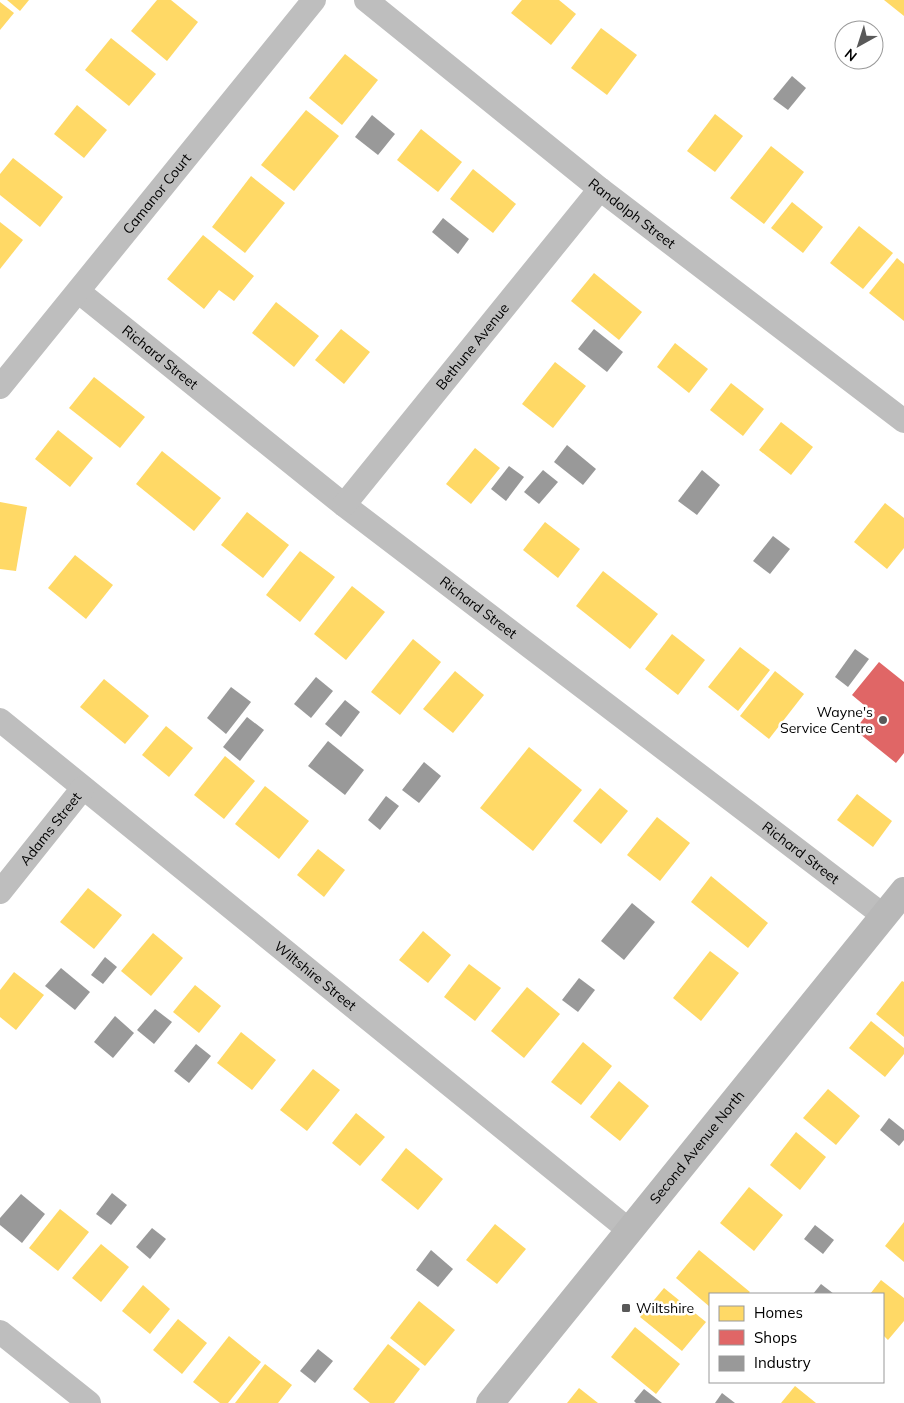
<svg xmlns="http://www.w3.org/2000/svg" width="904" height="1403" font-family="Mulish,sans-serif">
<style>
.homes{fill:#ffd966}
.shops{fill:#e06666}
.industry{fill:#999}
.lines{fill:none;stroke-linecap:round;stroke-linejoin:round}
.minor{stroke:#bebebe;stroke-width:24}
.secondary{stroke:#b8b8b8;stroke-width:28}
.poi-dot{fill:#595959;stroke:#fff;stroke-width:2}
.labels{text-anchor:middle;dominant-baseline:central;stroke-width:5;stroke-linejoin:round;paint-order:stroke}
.street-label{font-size:14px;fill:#000;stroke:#fff}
.poi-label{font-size:14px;fill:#000;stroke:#fff;text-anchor:end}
</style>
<rect width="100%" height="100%" fill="#fff"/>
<g class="homes">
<polygon points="7,0 29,0 20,11"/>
<polygon points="157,0 171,0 198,22 167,61 131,31"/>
<polygon points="522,0 559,0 576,14 551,45 511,13"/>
<polygon points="884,0 904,0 904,16"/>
<polygon points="0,2 14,13 0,30"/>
<polygon points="601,28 637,55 607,95 571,68"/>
<polygon points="111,38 156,74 129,106 85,70"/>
<polygon points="345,54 378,80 342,125 309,98"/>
<polygon points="77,105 107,130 84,158 54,134"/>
<polygon points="306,110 339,136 294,191 261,165"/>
<polygon points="715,114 743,136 715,172 687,151"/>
<polygon points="421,129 462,162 438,192 397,160"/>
<polygon points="771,146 804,172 764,224 730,198"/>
<polygon points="13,158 63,197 40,227 0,195 0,174"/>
<polygon points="473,169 516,204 493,233 450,199"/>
<polygon points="251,176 285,203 245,253 212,227"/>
<polygon points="792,202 823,227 803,253 771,228"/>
<polygon points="0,222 23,240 0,269"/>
<polygon points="859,226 893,253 863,289 830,263"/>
<polygon points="203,235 254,276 234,301 219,290 204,309 167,279"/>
<polygon points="897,258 904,264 904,321 869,293"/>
<polygon points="594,273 642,312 619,340 571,301"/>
<polygon points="276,302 319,336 294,367 252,333"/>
<polygon points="341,329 370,352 344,384 315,360"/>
<polygon points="675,343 708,369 689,393 657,367"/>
<polygon points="555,362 586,386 553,428 522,404"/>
<polygon points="94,377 145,417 120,448 69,408"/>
<polygon points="731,383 764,409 743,436 710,410"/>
<polygon points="781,422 813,447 791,475 759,450"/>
<polygon points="58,430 93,458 70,487 35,459"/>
<polygon points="475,448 500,468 471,504 446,484"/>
<polygon points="162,451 221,498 194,531 136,484"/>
<polygon points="0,502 27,507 16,571 0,569"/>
<polygon points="885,503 904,518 904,548 887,569 854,542"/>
<polygon points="247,512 289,545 263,578 221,545"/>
<polygon points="545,522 580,549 558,578 523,550"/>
<polygon points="300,551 335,577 300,622 266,595"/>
<polygon points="75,555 113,585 86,619 48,588"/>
<polygon points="603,571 658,614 630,649 576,606"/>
<polygon points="352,586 385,612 346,660 314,634"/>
<polygon points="672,634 705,660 678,695 645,669"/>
<polygon points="413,639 441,662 400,715 371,692"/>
<polygon points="740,647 770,670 738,711 708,687"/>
<polygon points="455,671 484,695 453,733 423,709"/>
<polygon points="775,671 804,694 769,739 740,716"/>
<polygon points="104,679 149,716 125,744 80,707"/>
<polygon points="166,726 193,748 169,777 142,755"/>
<polygon points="529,747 582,790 533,851 480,808"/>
<polygon points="225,756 255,781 224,819 194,795"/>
<polygon points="265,786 309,821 279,859 235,824"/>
<polygon points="600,788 628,811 601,844 573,821"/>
<polygon points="857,794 892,821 873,847 837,820"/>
<polygon points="657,817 690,843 660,881 627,855"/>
<polygon points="318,849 345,870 324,897 297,875"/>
<polygon points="711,876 768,923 748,948 691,902"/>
<polygon points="88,888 122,915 94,949 60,922"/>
<polygon points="423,931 451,955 428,983 399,960"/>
<polygon points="153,933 183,958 151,996 121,971"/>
<polygon points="710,951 739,973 701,1021 673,998"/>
<polygon points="469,964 501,988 475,1021 444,997"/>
<polygon points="14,972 44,995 16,1030 0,1017 0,990"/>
<polygon points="902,981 904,982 904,1037 876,1014"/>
<polygon points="195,985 221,1006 199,1033 173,1012"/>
<polygon points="527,987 560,1014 524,1058 491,1031"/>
<polygon points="871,1021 904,1048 904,1054 885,1077 849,1048"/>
<polygon points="241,1032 276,1060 252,1090 217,1063"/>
<polygon points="583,1042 612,1066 581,1105 551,1082"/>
<polygon points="313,1069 340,1090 307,1131 280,1110"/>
<polygon points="619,1081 649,1106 620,1141 590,1117"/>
<polygon points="828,1089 860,1116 836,1145 803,1118"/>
<polygon points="356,1113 385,1137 360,1166 332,1143"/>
<polygon points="796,1132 826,1157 800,1190 770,1165"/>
<polygon points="406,1148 443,1179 418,1210 381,1180"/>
<polygon points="749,1187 783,1215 754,1251 720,1223"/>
<polygon points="60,1209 89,1232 58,1271 29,1248"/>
<polygon points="904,1222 904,1262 885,1246"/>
<polygon points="495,1224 526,1249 497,1284 466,1260"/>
<polygon points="101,1244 129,1267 101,1302 72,1278"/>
<polygon points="699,1250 750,1292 748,1294 710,1294 710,1307 676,1278"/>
<polygon points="881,1280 904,1298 904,1321 888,1340 883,1335 883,1294 870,1294"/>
<polygon points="143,1285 170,1309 150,1334 122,1311"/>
<polygon points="664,1288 706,1322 682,1351 640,1317"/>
<polygon points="419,1301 455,1330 425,1366 390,1338"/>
<polygon points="178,1319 207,1343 182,1374 153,1350"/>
<polygon points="635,1327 680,1364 656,1394 611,1357"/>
<polygon points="229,1336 261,1362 228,1403 220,1403 193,1382"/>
<polygon points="388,1344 420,1369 394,1403 370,1403 353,1389"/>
<polygon points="265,1364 292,1385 278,1403 235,1403"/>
<polygon points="795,1386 816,1403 781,1403"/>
<polygon points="579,1388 598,1403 567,1403"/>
</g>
<polygon class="shops" points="879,662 904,682 904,753 896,763 855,730 870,710 852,695"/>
<g class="industry">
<polygon points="792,76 806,88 788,110 773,99"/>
<polygon points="372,115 395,134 378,155 355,137"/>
<polygon points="443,218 469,239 458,254 432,232"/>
<polygon points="594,329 623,352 607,372 578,349"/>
<polygon points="567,445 596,469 583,485 554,462"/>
<polygon points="509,466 524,477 506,501 491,489"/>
<polygon points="543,470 558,482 539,504 524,492"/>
<polygon points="702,470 720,485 697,515 678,501"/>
<polygon points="773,536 790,549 770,574 753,561"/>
<polygon points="855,649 869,659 848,687 835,677"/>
<polygon points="316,677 333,691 311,718 294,704"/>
<polygon points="231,687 251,702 226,734 207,718"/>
<polygon points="345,700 360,712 341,737 325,724"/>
<polygon points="247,717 264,730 240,761 223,747"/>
<polygon points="328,741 364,770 345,795 308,766"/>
<polygon points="424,762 441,776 419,803 402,790"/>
<polygon points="386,796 399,806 380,830 368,820"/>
<polygon points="632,903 655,922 624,960 601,941"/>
<polygon points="105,957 117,967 103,984 91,975"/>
<polygon points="61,968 90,992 75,1010 45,986"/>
<polygon points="579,978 595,990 578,1012 562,1000"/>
<polygon points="155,1009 172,1022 154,1044 137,1030"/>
<polygon points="115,1016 134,1033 113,1058 94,1042"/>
<polygon points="196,1044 211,1056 189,1083 174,1071"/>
<polygon points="889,1118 904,1130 904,1140 899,1146 880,1130"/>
<polygon points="112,1193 127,1205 111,1225 96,1214"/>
<polygon points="21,1194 45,1214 22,1243 0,1225 0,1218"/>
<polygon points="815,1225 834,1240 823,1254 804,1239"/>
<polygon points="152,1228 166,1239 150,1259 136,1247"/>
<polygon points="431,1250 453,1269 438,1287 416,1270"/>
<polygon points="821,1284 834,1294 813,1294"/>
<polygon points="318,1349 333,1361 315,1383 300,1371"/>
<polygon points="644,1389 662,1403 636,1403 634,1401"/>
<polygon points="722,1393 735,1403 715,1403"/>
</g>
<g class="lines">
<g class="minor">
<path id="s1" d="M366,0l234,189 304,232"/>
<path id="s2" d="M79,292l265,213 540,411"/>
<path id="s3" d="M0,387l314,-387"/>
<path id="s4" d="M344,505l256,-316"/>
<path id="s5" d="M0,720l630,511"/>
<path id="s6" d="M0,892l83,-104"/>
<polyline points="0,1332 89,1403"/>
</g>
<path class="secondary" id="s7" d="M490,1403l414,-512"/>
</g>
<g class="poi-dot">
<circle cx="883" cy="720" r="5"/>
<rect x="621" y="1303" width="10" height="10" rx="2.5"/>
</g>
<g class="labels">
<g class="street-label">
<text stroke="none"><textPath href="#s3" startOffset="249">Camanor Court</textPath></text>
<text stroke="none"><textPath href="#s1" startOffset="341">Randolph Street</textPath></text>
<text stroke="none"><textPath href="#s4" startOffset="204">Bethune Avenue</textPath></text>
<text stroke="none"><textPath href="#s2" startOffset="104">Richard Street</textPath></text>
<text stroke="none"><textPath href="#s2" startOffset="509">Richard Street</textPath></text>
<text stroke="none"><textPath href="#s6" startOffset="81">Adams Street</textPath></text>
<text stroke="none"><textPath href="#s2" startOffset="914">Richard Street</textPath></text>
<text stroke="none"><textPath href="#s5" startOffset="406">Wiltshire Street</textPath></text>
<text stroke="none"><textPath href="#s7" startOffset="329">Second Avenue North</textPath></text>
</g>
<g class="poi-label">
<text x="873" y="712">Wayne's<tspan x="873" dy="16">Service Centre</tspan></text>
<text x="636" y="1308" text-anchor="start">Wiltshire</text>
</g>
</g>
<rect x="709" y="1293" width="175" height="90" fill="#ffffff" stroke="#999999"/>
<rect x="719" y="1306" width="25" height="15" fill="#ffd966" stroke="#999999"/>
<text x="754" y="1318" font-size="15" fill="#000000">Homes</text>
<rect x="719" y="1330" width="25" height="15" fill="#e06666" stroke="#999999"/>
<text x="754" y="1343" font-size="15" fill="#000000">Shops</text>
<rect x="719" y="1356" width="25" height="15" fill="#999999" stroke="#999999"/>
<text x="754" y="1368" font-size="15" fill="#000000">Industry</text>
<g transform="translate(859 45) rotate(219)"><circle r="24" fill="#ffffff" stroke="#999999"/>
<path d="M0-4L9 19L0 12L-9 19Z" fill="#595959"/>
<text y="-8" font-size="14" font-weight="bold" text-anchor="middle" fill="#000000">N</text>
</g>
</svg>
